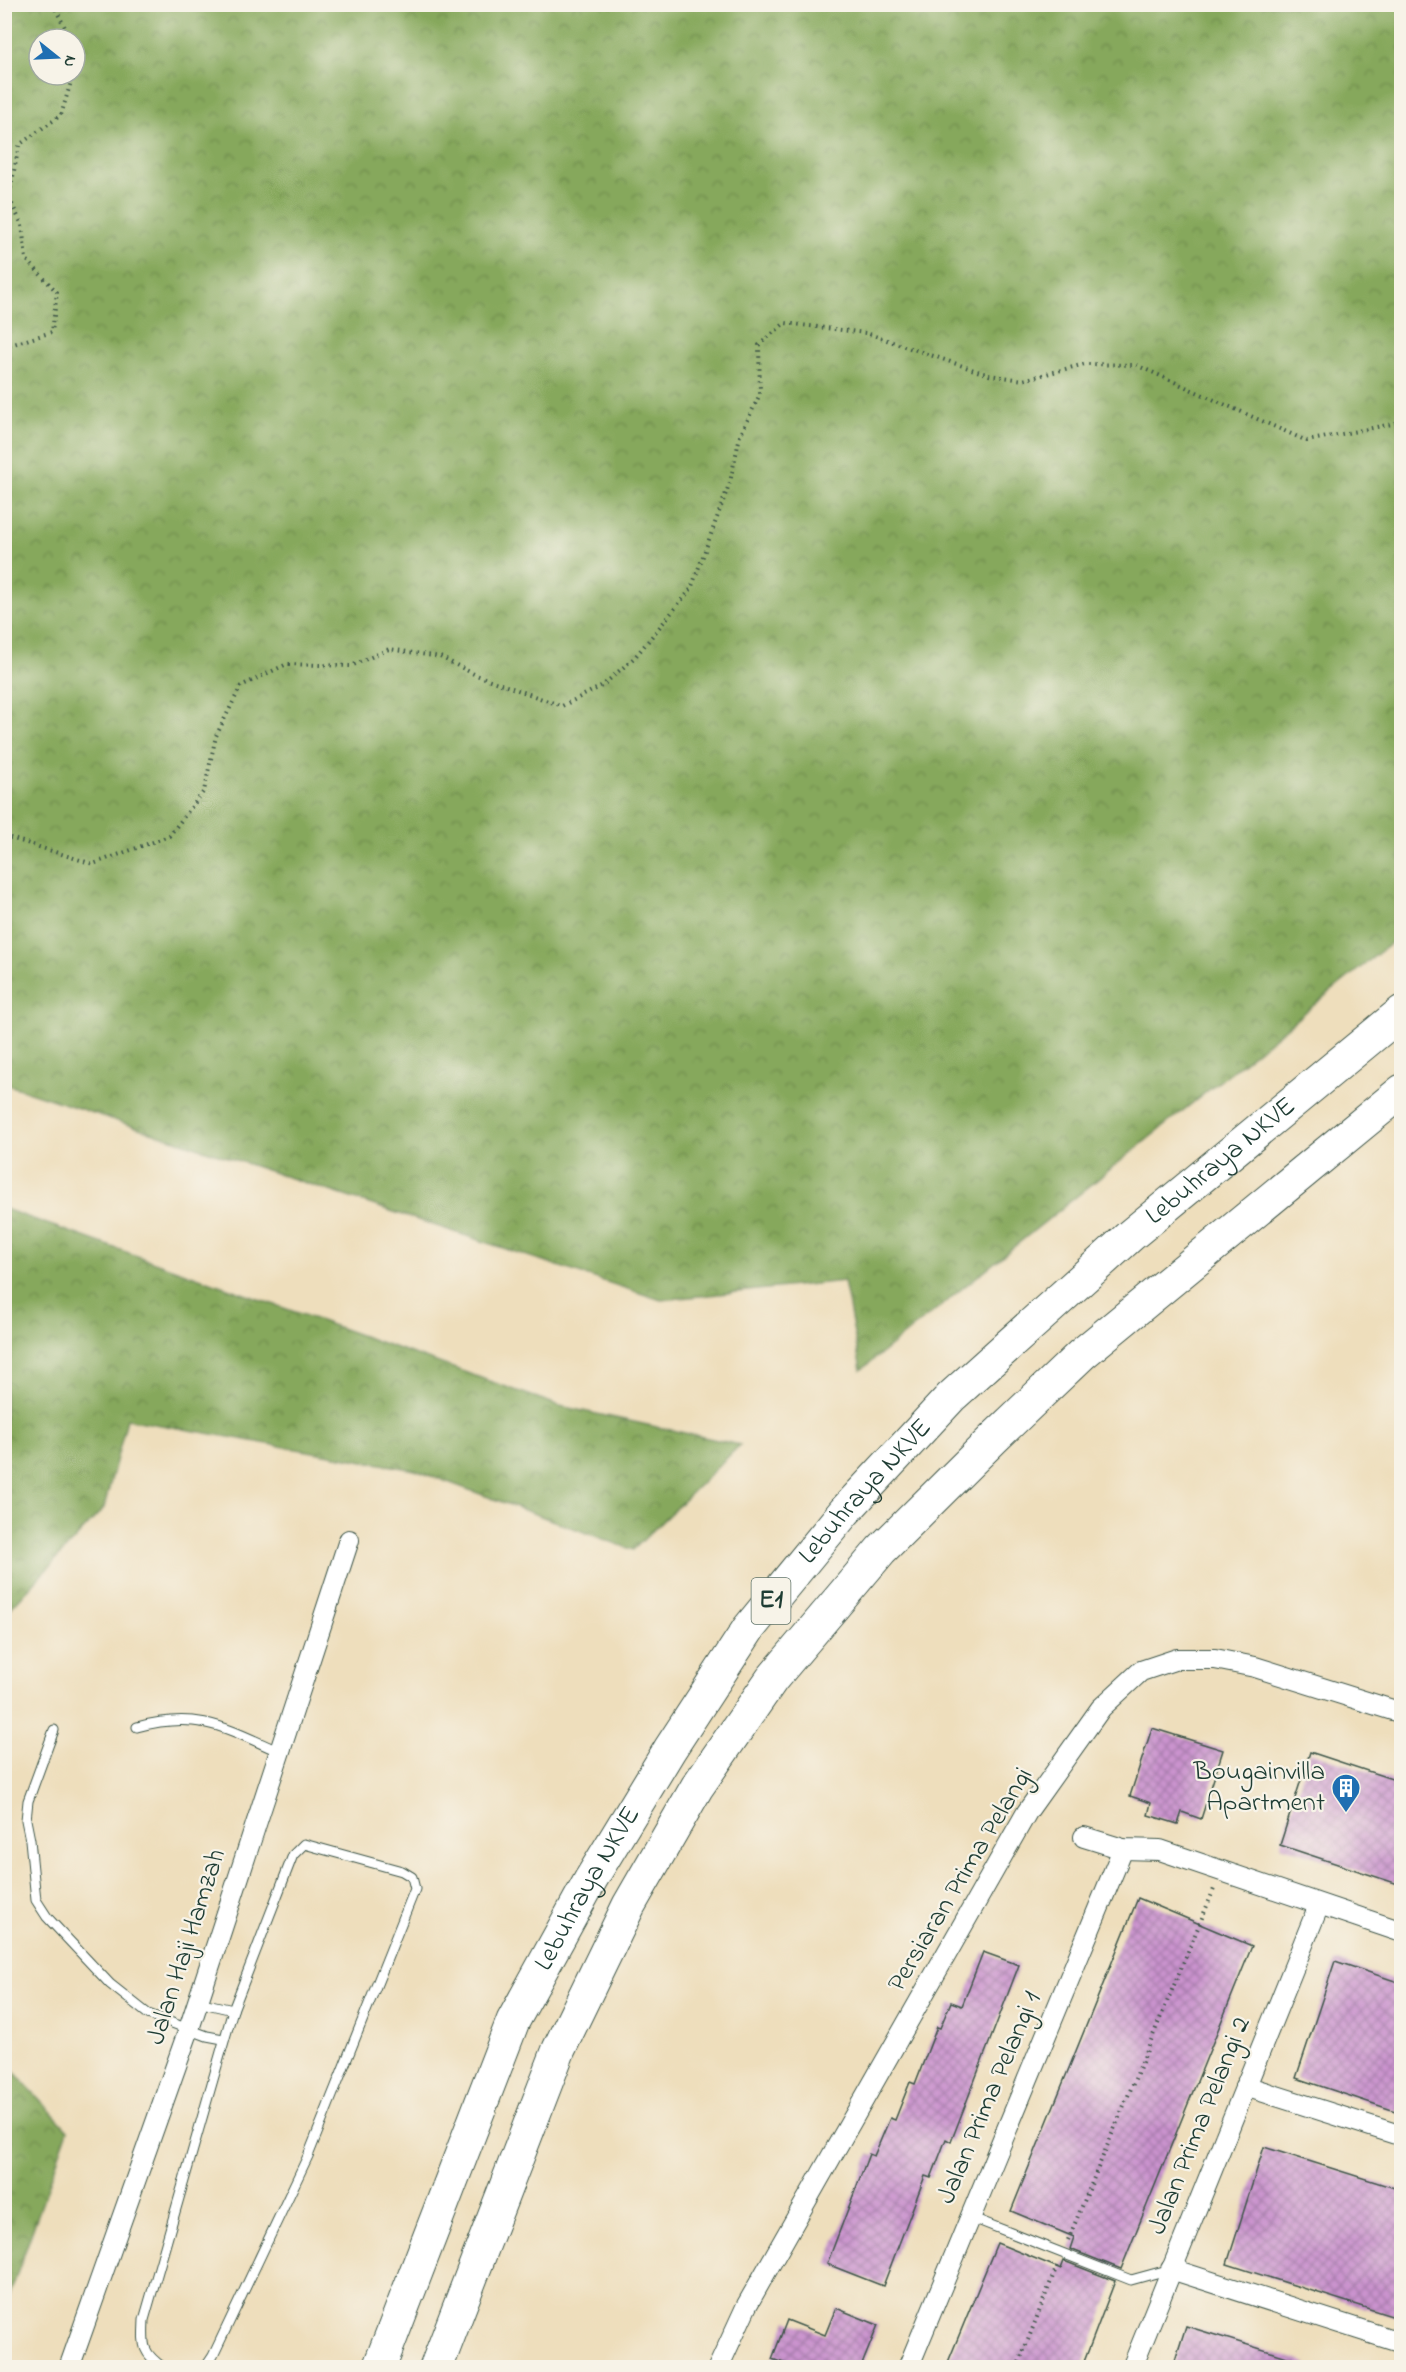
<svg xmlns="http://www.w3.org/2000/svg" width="1406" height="2372" font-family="'Indie Flower',sans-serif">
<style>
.forest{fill:url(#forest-crowns);stroke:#527248;stroke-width:1.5;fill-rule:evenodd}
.building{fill:url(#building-cross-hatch)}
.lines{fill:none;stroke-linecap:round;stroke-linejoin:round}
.service-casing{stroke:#3e5548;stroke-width:11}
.minor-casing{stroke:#3e5548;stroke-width:22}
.motorway-casing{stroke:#3e5548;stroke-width:35}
.path{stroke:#3e5548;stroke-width:4;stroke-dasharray:1.5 4.5;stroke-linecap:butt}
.service{stroke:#fff;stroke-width:9}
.minor{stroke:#fff;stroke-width:20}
.motorway{stroke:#fff;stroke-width:33}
.labels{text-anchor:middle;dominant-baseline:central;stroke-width:4.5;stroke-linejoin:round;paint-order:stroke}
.shield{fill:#f7f3e8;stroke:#60746a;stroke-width:1.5}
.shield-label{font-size:26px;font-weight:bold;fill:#1f3d34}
.street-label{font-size:27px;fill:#1f3d34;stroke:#f7f3e8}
.poi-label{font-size:27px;fill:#1f3d34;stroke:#f7f3e8;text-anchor:end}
</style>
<defs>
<pattern id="forest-crowns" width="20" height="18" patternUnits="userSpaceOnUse" patternTransform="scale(1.5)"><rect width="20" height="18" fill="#86a85c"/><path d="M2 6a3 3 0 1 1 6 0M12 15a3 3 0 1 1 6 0" fill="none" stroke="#6d8a4d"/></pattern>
<pattern id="building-cross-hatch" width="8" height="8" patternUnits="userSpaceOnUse" patternTransform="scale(1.5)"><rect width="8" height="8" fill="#ca93ce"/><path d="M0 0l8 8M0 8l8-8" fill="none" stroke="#a379a8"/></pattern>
</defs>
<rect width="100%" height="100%" fill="#f7f3e8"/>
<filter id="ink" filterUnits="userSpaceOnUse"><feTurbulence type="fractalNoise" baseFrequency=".0167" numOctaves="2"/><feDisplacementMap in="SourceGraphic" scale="12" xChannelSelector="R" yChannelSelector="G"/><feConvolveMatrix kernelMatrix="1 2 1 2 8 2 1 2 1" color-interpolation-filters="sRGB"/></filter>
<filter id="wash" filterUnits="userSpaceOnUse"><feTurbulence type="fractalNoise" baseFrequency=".008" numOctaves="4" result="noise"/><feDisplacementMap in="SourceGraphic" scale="24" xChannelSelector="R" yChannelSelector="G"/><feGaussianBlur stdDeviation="1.35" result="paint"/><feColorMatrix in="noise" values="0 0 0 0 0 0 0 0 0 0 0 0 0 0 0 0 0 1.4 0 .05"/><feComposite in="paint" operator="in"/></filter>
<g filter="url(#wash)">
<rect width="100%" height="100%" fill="#eedebc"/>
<g class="forest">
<path d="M5,4l1396,1v930l-540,435 -17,-89 -183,19 -656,-216zM39,39h36v36h-36z"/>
<polygon points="5,1209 560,1406 740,1445 633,1550 415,1470 127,1419 104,1508 5,1614"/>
<polygon points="5,2062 68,2130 5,2308"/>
</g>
<g id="blocks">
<g class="building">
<polygon points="1152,1728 1223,1750 1201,1819 1182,1812 1178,1824 1148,1815 1151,1803 1130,1796"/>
<polygon points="1310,1752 1401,1782 1401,1885 1280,1845"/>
<polygon points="1138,1898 1252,1946 1121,2269 1070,2249 1074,2237 1011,2211"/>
<polygon points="983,1952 1019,1965 951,2142 946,2139 931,2178 925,2176 883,2286 827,2264 869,2154 874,2156 890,2118 895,2120 910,2082 915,2084 937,2027 940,2028 951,2002 962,2006"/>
<polygon points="1335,1961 1401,1983 1401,2113 1296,2078"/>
<polygon points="1264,2147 1401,2190 1401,2319 1227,2264"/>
<polygon points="997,2243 1061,2269 1064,2261 1115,2281 1082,2367 946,2367"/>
<polygon points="836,2308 878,2325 861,2367 795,2367 772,2359 787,2320 825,2335"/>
<polygon points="1186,2326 1307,2363 1307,2367 1173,2367"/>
</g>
</g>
</g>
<g filter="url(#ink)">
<use href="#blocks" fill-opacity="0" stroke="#3e5548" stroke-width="1.5"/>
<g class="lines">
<g class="service-casing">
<g id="service">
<path d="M137,1727c61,-17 89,1 143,25"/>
<polyline points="54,1730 28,1801 26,1820 30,1840 36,1900 47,1917 110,1984 148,2014 207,2036 223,2039"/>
<polyline points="198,2002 233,2010 293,1855 304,1844 402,1871 412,1877 415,1889 308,2156 213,2356 205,2368"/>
<polyline points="970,2217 1131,2280 1171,2269"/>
<path d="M164,2368c-23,-16 -21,-23 -20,-48l89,-310"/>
</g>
</g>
<g class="minor-casing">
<g id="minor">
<polyline points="1084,1837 1123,1849 1160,1850 1402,1932"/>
<polyline points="1245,2086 1402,2136"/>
<polyline points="1171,2269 1402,2343"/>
<polyline points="69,2368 189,2029 349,1540"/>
<polyline points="718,2368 747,2305 1027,1812 1101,1708 1141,1671 1177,1659 1215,1659 1255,1667 1402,1713"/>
<polyline points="908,2368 1123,1849"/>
<polyline points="1132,2368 1319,1905"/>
</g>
</g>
<g class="motorway-casing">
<g id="motorway">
<path id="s1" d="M379,2368l134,-347 78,-142 79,-130 79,-121 96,-117 106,-114 180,-162 271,-223"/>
<polyline points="436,2368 559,2049 629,1905 697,1787 772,1679 881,1550 994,1438 1082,1354 1402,1091"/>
</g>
</g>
<g class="path">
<polyline points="53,4 71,39"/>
<polyline points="4,6 18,4"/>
<polyline points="75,49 79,58 75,70"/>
<polyline points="4,347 52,332 57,292 26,259 22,225 9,198 19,145 61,115 73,75"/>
<polyline points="4,836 93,864 169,836 204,791 216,736 241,686 287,664 351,666 389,649 440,657 476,675 562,706 602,686 635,657 691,589 730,482 740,436 760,394 759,345 785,323 866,333 989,375 1023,380 1085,364 1136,365 1307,441 1402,422"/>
<polyline points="1068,2240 1214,1889"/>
<polyline points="1017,2368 1057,2266"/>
</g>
<use href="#service" class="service"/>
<use href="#minor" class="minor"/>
<use href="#motorway" class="motorway"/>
</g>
</g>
<defs>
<g id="building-pin" transform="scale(1.5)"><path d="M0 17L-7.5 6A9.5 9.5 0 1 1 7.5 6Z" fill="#1f6fb2" stroke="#f7f3e8"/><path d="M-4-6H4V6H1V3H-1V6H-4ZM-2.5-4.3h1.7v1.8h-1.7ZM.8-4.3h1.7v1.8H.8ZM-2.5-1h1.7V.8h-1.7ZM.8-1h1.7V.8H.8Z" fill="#fff"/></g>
</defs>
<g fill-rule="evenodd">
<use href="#building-pin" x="1346" y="1788"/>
</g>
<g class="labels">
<rect class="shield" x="751.5" y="1578" width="39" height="46" rx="4.5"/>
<g class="shield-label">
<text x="771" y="1601">E1</text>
</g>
<g class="street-label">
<text stroke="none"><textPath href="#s1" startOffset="1496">Lebuhraya NKVE</textPath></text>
<text stroke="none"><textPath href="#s1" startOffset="1010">Lebuhraya NKVE</textPath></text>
<text transform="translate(961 1880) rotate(-59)">Persiaran Prima Pelangi</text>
<text stroke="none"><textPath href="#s1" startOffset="524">Lebuhraya NKVE</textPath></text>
<text transform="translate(187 1947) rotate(-72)">Jalan Haji Hamzah</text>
<text transform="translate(990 2098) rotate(-67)">Jalan Prima Pelangi 1</text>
<text transform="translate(1200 2126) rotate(-68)">Jalan Prima Pelangi 2</text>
</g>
<g class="poi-label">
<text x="1325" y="1772">Bougainvilla<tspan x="1325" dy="31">Apartment</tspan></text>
</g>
</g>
<rect width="1406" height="2372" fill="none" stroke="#f7f3e8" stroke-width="24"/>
<g transform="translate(57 57) rotate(108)"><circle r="28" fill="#f7f3e8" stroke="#a1aaa0" stroke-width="1.5"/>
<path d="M0-4.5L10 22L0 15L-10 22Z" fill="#1f6fb2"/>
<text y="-9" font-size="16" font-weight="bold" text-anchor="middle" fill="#1f3d34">N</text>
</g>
</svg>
